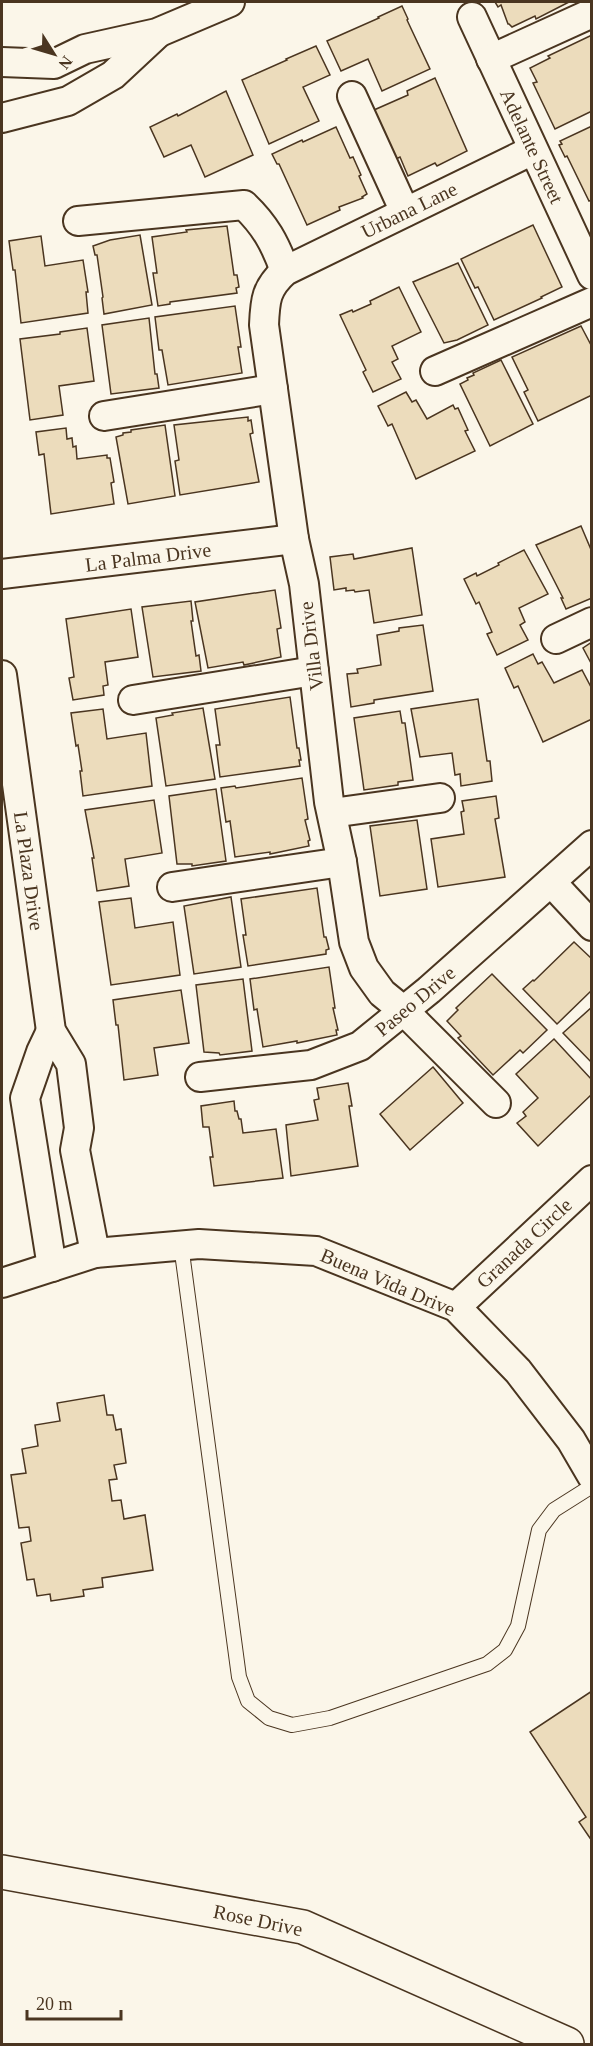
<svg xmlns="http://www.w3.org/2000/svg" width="593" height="2046" font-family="'Times New Roman',serif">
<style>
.building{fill:#ecdcbc;stroke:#4a3520;stroke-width:1.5}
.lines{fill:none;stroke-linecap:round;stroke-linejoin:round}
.lane-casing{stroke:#4a3520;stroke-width:16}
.street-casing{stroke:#4a3520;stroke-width:32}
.secondary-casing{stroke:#4a3520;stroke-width:36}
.lane{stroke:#fbf6e9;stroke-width:14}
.street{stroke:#fbf6e9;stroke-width:28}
.secondary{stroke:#fbf6e9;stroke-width:33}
.labels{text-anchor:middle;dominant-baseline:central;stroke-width:4.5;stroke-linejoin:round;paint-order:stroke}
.street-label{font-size:20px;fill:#4a3520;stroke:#fbf6e9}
</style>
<rect width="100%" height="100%" fill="#fbf6e9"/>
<g class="building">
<polygon points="495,2 569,2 536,19 535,16 512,27 509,24 508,24 501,5 498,7"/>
<polygon points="402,6 408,19 407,20 430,69 382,91 368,59 341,71 327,41 379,18 378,17"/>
<polygon points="592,35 592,111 555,129 533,83 537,82 530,68 550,58 548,56"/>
<polygon points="316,46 330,75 303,87 319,121 269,144 242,80 287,60 286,59"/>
<polygon points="435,78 467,151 437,166 435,163 408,176 400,157 396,159 374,110 408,95 407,91"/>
<polygon points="226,91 253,155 205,177 191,145 164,157 150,127 177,114 178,116"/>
<polygon points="592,126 592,200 589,201 567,156 565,157 559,145 562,144 560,141"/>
<polygon points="336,127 350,158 353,157 361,175 359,176 367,194 362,197 363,198 339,207 340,210 307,225 279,164 277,164 272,154 302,140 303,142"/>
<polygon points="533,225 562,287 541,297 542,298 494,320 478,287 475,288 461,259"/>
<polygon points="227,226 234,275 237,275 239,287 236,288 237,293 170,302 170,304 158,306 153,273 157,273 152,237 187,232 186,230"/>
<polygon points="140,235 152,305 104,314 102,298 103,297 97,255 95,255 93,246 110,240"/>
<polygon points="41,236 45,266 83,260 88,292 86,292 88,313 21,323 15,270 13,270 9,241"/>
<polygon points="458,263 488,325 457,340 444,343 413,282"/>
<polygon points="399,287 421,332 392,346 398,359 392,362 401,379 373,392 363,372 366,370 340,315 352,310 353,312 371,304 370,301"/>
<polygon points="235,306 241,347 238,347 242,373 168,385 162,350 159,350 155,317"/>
<polygon points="149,318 155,374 157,374 159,388 111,394 102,325"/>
<polygon points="581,326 592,347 592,395 538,421 524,392 528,390 512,357"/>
<polygon points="87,328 94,381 59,386 63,415 30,420 20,339 60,334 60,332"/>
<polygon points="501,360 533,424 490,446 460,384 468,380 467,378 474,375 473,373"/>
<polygon points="406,392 412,402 416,400 427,419 453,405 455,409 458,408 468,430 465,431 475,451 416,479 392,424 388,426 378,406"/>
<polygon points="248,417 248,421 251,420 253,433 250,434 259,482 180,495 175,461 179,460 174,425"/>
<polygon points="165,425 175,496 128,504 116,437 123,435 123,433 131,432 131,430"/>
<polygon points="66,428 67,439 72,438 73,447 76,446 77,459 107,455 107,458 110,458 114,482 111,483 114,504 51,514 44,454 39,455 36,432"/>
<polygon points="581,526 592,552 592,598 566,609 561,598 563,598 536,545"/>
<polygon points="412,548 422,615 374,623 369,590 355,592 354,590 346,591 346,588 334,590 330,557 353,554 354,559"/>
<polygon points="524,550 548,594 519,608 525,622 520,625 528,640 497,655 487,634 492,632 479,602 476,604 464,579 476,573 477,576 499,565 498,563"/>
<polygon points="275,590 281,628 277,629 281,657 244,665 243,662 208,668 195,602"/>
<polygon points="191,601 193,621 191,621 196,656 199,655 201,671 153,677 142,607"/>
<polygon points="131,609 138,657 105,662 108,685 103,686 104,695 73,700 69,678 74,677 66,619"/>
<polygon points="423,625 433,691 374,700 374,703 351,707 347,674 358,673 357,669 381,665 377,635 399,631 399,628"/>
<polygon points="592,642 592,665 583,648"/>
<polygon points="533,654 538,664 542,662 554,683 582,670 592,689 592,719 543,742 518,686 514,688 505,668"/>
<polygon points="290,697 297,748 299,748 301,760 299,760 300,766 220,777 216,745 220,745 215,709"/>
<polygon points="478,699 487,761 490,761 492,781 461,786 460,774 455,775 452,753 420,757 411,709"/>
<polygon points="203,708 215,779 166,786 156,718 173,715 172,713"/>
<polygon points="103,709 107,739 146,733 152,786 83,796 80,771 82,771 78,745 76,746 71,713"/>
<polygon points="400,711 402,723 405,723 413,780 398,782 398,785 364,790 354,718"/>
<polygon points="302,778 308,819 305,820 310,840 308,841 309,846 270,854 270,852 235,857 230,821 226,822 221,788 235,786 236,788"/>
<polygon points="216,789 226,861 192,866 192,864 177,864 169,796"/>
<polygon points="496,796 499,818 495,819 505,877 438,887 431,839 464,834 461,812 464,811 462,801"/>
<polygon points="154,800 162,853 125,859 129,886 97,891 92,858 94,858 85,810"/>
<polygon points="417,820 427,889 380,896 370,826"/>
<polygon points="317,888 324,937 326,937 329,949 326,950 326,954 248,966 243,935 246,935 241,899"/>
<polygon points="231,897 241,967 194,974 184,906"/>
<polygon points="131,898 135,928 173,922 180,975 111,985 99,902"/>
<polygon points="574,942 592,959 592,990 557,1024 523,989 533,980 534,981"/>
<polygon points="329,967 335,1008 333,1008 338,1030 336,1030 337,1035 297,1043 297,1041 263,1047 257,1009 254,1010 250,979"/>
<polygon points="492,974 547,1030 523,1053 520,1050 493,1075 458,1038 461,1036 447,1021 458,1010 456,1008"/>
<polygon points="243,979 252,1051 220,1055 219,1053 204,1052 196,985"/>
<polygon points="181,990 189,1043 154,1048 158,1075 124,1080 118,1025 116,1025 113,1000"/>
<polygon points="592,1007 592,1063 563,1033"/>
<polygon points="554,1039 592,1080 592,1094 538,1146 517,1123 526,1116 523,1112 538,1098 516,1074"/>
<polygon points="433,1067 463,1103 410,1150 380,1114"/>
<polygon points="348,1083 352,1106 349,1106 358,1166 291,1176 286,1125 318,1120 314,1100 319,1099 317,1088"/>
<polygon points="234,1101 235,1111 237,1111 239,1119 241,1119 243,1133 276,1129 283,1178 214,1186 210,1157 213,1157 209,1127 203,1127 201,1106"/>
<polygon points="104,1395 107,1415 113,1415 116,1430 121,1429 126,1463 114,1465 117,1479 109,1480 112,1501 121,1500 124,1519 145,1515 153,1570 102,1578 103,1587 83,1590 84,1596 51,1601 50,1594 37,1596 34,1579 27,1580 21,1543 31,1541 29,1527 19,1528 11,1475 26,1473 22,1449 38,1446 35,1425 60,1421 57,1403"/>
<polygon points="592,1691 592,1841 579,1822 586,1817 530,1732"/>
</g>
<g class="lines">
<g class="lane-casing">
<polyline id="lane" points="181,1245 239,1677 248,1701 269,1718 292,1725 330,1718 487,1664 505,1650 518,1626 539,1530 554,1510 592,1486"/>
</g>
<g class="street-casing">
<g id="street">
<polyline points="472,17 592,275"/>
<polyline points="491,59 592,13"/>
<polyline points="2,62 54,64 85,49 157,33 230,2"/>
<polyline points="352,96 405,212"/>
<polyline points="2,118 68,101 113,75 157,34"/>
<path d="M78,221l166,-16c21,20 31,38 41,66"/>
<polyline points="435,371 592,302"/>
<polyline points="104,416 273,389"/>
<polyline points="2,574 294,539"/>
<polyline points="556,639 592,622"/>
<polyline points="2,675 51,1031 71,1064 79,1128 75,1150 95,1253"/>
<polyline points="133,700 314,671"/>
<polyline points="332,813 440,798"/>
<polyline points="551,882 592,926"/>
<polyline points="172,887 342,862"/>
<polyline points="51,1031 41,1052 25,1098 52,1267"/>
<polyline points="200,1077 311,1065 360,1046 429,990 592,845"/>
<path d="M496,1103l-92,-92 -22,-18 -18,-25 -10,-26 -12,-80 -13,-60 -25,-218 -10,-45 -30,-214c1,-25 2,-37 21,-54l248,-121"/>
<polyline points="2,1283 95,1253 199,1244 316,1251 456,1307 518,1371 571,1440 592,1476"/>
<polyline points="456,1307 592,1180"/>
</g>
</g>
<g class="secondary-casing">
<polyline id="secondary" points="2,1872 303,1927 567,2044"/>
</g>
<use href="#lane" class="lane"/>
<use href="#street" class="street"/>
<use href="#secondary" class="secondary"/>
</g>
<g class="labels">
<g class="street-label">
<text transform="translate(532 146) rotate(65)">Adelante Street</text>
<text transform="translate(409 210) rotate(-26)">Urbana Lane</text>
<text transform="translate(148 557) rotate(-7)">La Palma Drive</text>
<text transform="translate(311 646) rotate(-97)">Villa Drive</text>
<text transform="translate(29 871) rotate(82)">La Plaza Drive</text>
<text transform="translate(415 1001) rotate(-40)">Paseo Drive</text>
<text transform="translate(524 1243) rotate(-43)">Granada Circle</text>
<text transform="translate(388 1282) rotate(23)">Buena Vida Drive</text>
<text transform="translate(258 1920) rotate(12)">Rose Drive</text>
</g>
</g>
<rect width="593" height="2046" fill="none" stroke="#4a3520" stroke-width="6"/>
<g transform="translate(54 54) rotate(127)" stroke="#fbf6e9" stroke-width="4.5" paint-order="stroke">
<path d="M0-4.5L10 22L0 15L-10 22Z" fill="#4a3520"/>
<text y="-9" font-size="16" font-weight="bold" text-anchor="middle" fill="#4a3520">N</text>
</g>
<path d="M27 2010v9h94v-9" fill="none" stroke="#4a3520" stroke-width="3"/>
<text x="36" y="2010" font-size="18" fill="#4a3520" stroke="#fbf6e9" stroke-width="4.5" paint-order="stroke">20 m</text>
</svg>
